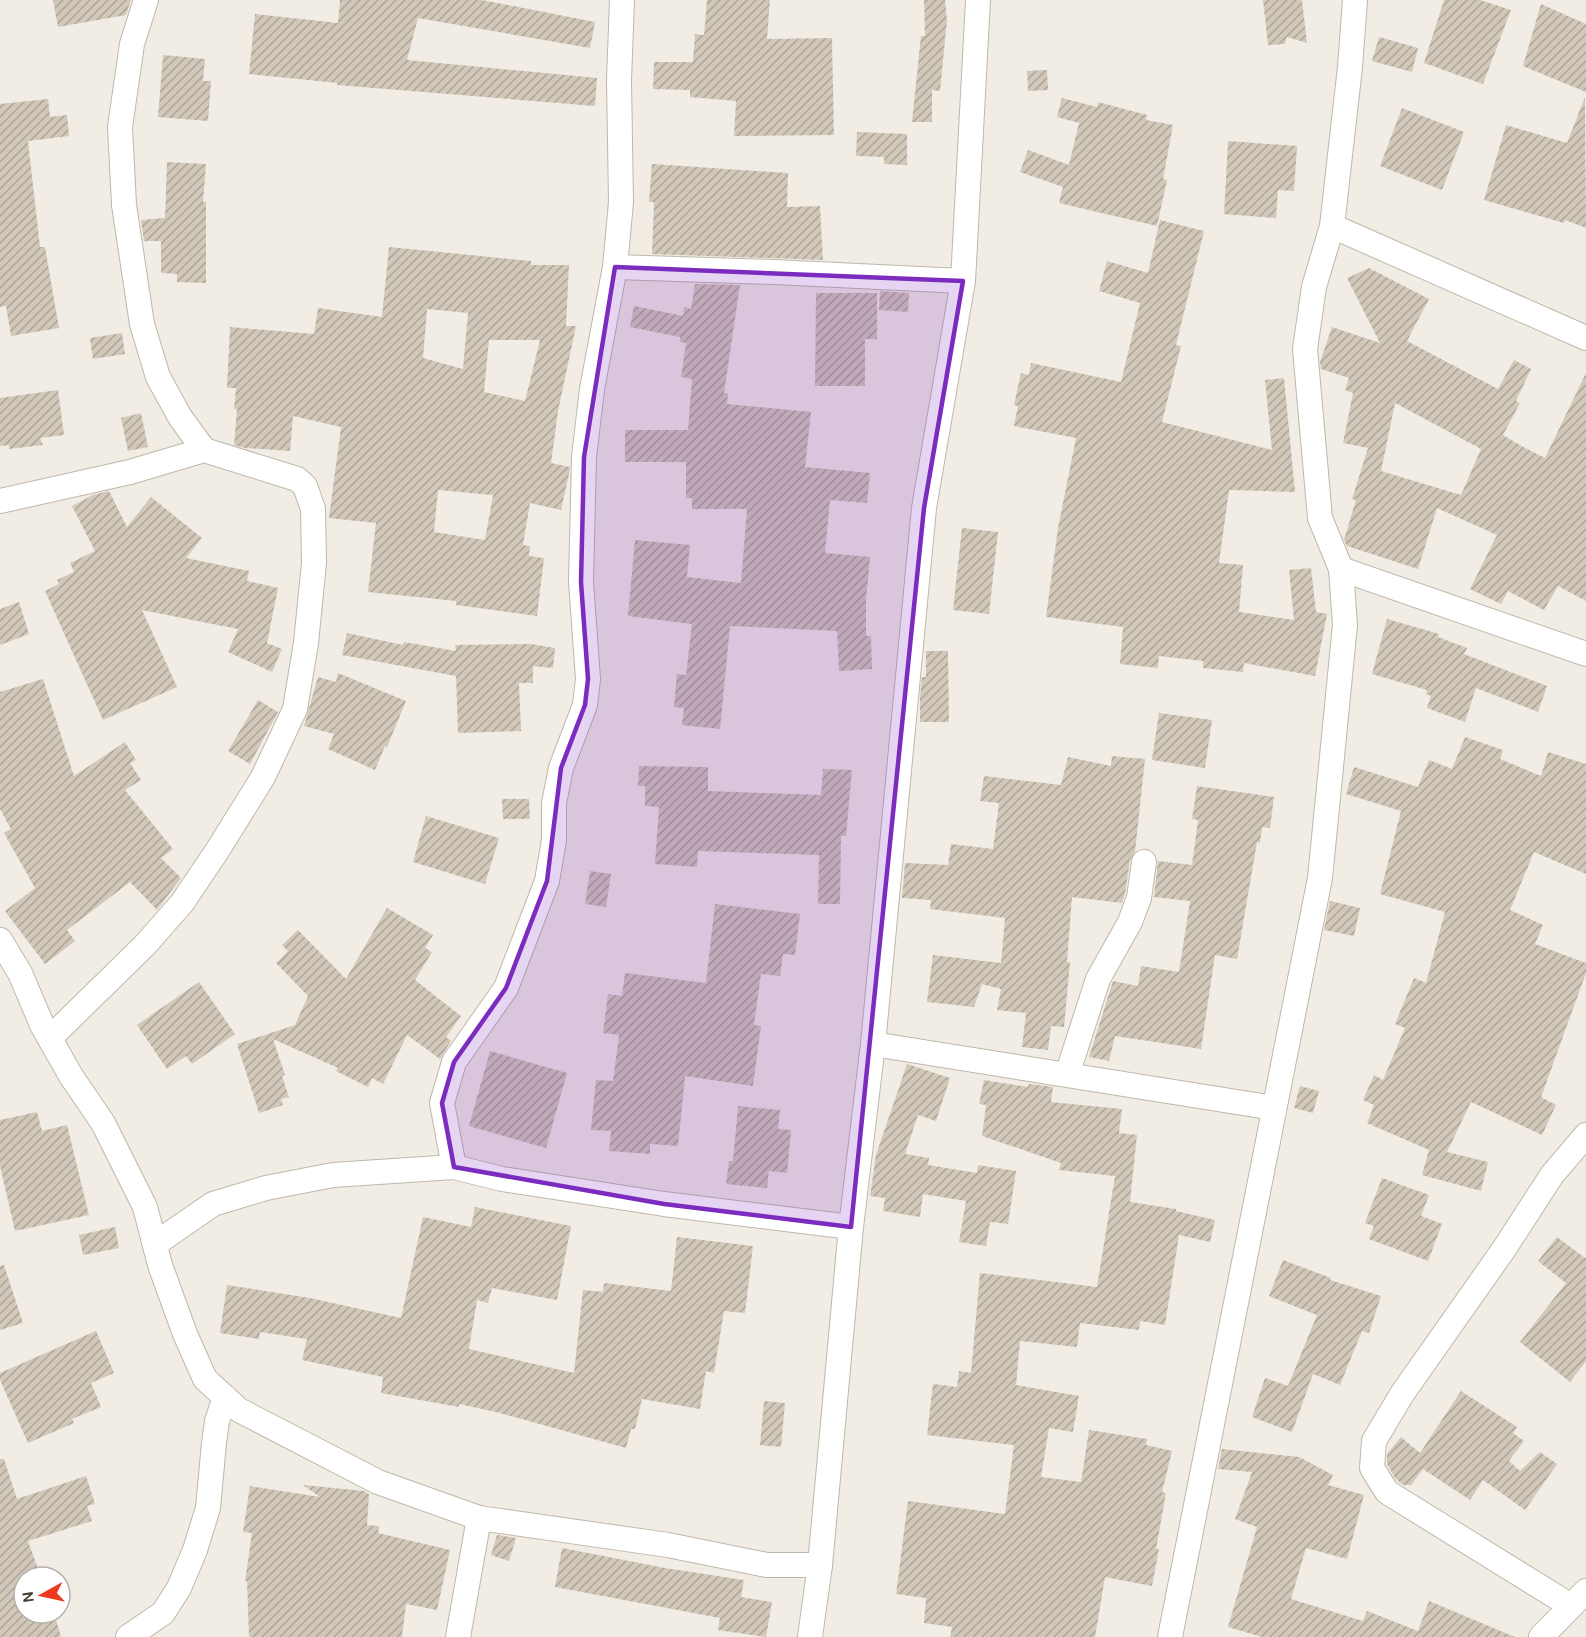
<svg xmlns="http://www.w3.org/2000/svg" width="1586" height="1637" font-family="Karla,sans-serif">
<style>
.building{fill:url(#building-hatch);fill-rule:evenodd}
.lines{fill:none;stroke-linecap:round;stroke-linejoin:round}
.minor-casing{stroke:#bfb7aa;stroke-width:26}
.minor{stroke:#fff;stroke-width:24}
.marked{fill:#7b2cbf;fill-opacity:0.2;stroke:#7b2cbf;stroke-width:4.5;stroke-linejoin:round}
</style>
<defs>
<pattern id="building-hatch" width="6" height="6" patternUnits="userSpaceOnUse" patternTransform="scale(1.5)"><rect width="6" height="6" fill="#d2c8ba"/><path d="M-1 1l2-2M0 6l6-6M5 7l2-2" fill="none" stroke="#aca498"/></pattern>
</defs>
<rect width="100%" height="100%" fill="#f1ede4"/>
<g class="building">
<polygon points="53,0 131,0 126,15 58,27"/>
<polygon points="340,0 482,0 595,22 590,48 418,18 407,60 597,78 595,106 337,85 337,83 249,74 255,14 338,23"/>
<polygon points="707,0 770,0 767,39 832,38 834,135 734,136 736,101 690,97 690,90 653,89 654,62 693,62 695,34 704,35"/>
<polygon points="924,0 945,0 947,20 940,91 932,90 932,122 912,122 921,36 925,36"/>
<polygon points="1263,0 1302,0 1307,43 1287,37 1285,44 1268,45"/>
<polygon points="1444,0 1480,0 1511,10 1483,84 1424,63"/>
<polygon points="1541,4 1586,24 1586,92 1523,66"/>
<polygon points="1379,37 1418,48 1412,72 1372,61"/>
<polygon points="163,55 205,59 203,81 211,81 208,121 158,117"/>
<polygon points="1047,70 1048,90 1028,91 1027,71"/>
<polygon points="1585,97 1586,228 1565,220 1564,223 1484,200 1506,125 1567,143"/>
<polygon points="1062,98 1097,107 1098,102 1147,115 1146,120 1173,125 1163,179 1167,180 1157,226 1059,203 1063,187 1020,172 1028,150 1069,165 1079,123 1057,117"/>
<polygon points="48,99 50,117 67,115 69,136 28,141 40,247 45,247 59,328 11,336 6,306 0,307 0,104"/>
<polygon points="1402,108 1464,132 1442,190 1380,166"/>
<polygon points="857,132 907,134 907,165 884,164 884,157 856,156"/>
<polygon points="1228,141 1297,146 1294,191 1278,190 1276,218 1224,214"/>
<polygon points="167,162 206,164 203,202 206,202 206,283 177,282 177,274 161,273 161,241 144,241 141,220 165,218"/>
<polygon points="652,164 788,173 787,207 820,206 823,260 652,254 654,202 649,202"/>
<polygon points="1160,220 1204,231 1176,345 1181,346 1162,422 1272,450 1265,380 1284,378 1295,492 1229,490 1219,563 1243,565 1239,612 1294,620 1289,570 1311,568 1316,612 1327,614 1315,676 1244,663 1243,672 1203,668 1203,661 1159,656 1158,668 1120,664 1123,627 1046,617 1058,528 1076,438 1014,426 1018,406 1014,405 1021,373 1029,375 1031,363 1121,382 1140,303 1099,291 1107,261 1148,273"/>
<path d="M389,247l142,14v4h38l-3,61h10l-18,85 -7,52 19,4 -1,7 -8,36 -31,-7 -7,42 7,1 -1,10 15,2 -7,58 -81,-11v-4l-88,-9 8,-69 -47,-5 12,-91 -48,-11 -3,35 -45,-3 -11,-3 3,-36h-3l2,-21h-9l3,-61 84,7 4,-26 64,9zM427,309l41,4 -5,56 -40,-11zM489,340h51l-15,61 -41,-9zM438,490l55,5 -8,45 -51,-8z"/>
<path d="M1369,268l60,31 -22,42 91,48 16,-29 17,9 -15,32 4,2 -17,32 22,13 20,10 41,-85v228l-28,-15 -14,24 -36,-19 -7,13 -31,-15 27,-54 -60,-27 -19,61 -71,-23 -3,-6 12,-40 -4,-1 16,-51 -25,-5 10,-50 -8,-3 4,-12 -28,-9 -1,-7 12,-35 48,16 -33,-65zM1395,403l86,46 -20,46 -80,-24z"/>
<polygon points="695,284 740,285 724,393 728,393 727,404 811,412 805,467 870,473 867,503 830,500 825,553 870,557 866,600 866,636 871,636 872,669 839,671 837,631 730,626 720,729 682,725 684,708 674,707 677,674 686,675 692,624 628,616 635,540 690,545 687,577 741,583 747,509 692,509 692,498 686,498 686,462 625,462 625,430 688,430 692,379 681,377 686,343 680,342 680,337 630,327 634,306 683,316 684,307 691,309"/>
<polygon points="880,291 909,293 908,312 879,310"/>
<polygon points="816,293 877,293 877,339 865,339 865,386 815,386"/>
<polygon points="122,333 125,354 93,359 90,338"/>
<polygon points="58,390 64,435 40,438 43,445 9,449 9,445 0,446 0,398"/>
<polygon points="141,413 148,447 128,451 121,418"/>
<polygon points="109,491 127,527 151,497 202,538 186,558 249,571 247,581 278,588 267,643 282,649 272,672 228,652 238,629 142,610 177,687 103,720 45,591 59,584 57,580 74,572 70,563 95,551 72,506 93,495"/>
<polygon points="962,528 998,532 989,614 953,610"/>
<polygon points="19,602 29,634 0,645 0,609"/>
<polygon points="1387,619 1439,634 1438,637 1467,648 1464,654 1547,686 1538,712 1476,688 1465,722 1427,708 1431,696 1426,694 1427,690 1372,674"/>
<polygon points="347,633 403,645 404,642 456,651 455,645 531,644 555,648 553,668 533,666 533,683 519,683 521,731 458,733 456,676 342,655"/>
<polygon points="926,651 948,651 949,722 920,722 920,698 922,677 926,677"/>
<polygon points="338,673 406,701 387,747 385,746 375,770 328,749 334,734 304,726 318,677 336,682"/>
<polygon points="43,679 74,776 125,742 136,760 130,763 141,780 125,790 173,849 161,858 181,878 157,910 130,882 67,930 75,941 45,964 5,911 35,888 4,833 11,829 0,809 0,692"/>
<polygon points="258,700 278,712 250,764 228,751"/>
<polygon points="1159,713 1212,720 1205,768 1152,760"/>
<polygon points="1465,737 1503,750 1500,759 1541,776 1548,752 1586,764 1586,874 1534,852 1510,910 1543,925 1535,944 1586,963 1586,973 1541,1097 1556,1105 1542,1135 1471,1102 1447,1152 1488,1162 1481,1191 1422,1175 1429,1150 1367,1123 1374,1105 1363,1100 1374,1075 1383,1080 1405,1028 1395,1024 1414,978 1426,983 1445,912 1380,894 1401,811 1346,794 1354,767 1418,787 1429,760 1452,769"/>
<polygon points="1112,756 1145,759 1135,852 1130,860 1125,894 1122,903 1072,897 1067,962 1070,962 1064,1027 1051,1026 1048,1050 1022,1047 1026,1013 997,1010 1001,989 982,984 974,1007 927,1002 933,955 1001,963 1005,918 930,909 931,900 902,898 905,863 948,865 951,844 993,849 999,803 980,801 984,776 1061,785 1068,757 1111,766"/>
<polygon points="639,766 708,767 708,791 821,795 823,769 852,770 846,836 841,836 840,904 818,904 819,855 698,851 697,867 655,864 659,807 645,806 645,786 638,786"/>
<polygon points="1197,786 1274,797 1270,828 1262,827 1260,843 1257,842 1237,959 1215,955 1201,1049 1115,1036 1109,1061 1089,1057 1113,981 1138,986 1141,966 1179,972 1190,901 1154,897 1158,861 1192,865 1198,820 1192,819"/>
<polygon points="502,799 529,799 530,819 503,819"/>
<polygon points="426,816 499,838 485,884 413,862"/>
<polygon points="590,871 611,874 606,907 585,904"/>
<polygon points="1330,901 1360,908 1354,936 1324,930"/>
<polygon points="715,904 800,914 795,955 783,954 780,976 761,974 754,1025 761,1026 753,1086 685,1076 678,1146 650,1144 650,1154 609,1151 611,1131 591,1130 596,1080 613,1081 619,1035 603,1033 608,994 622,996 625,973 706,983"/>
<polygon points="387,908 433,935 425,948 432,952 415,980 461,1016 446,1037 451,1041 440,1059 407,1035 383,1084 372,1078 368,1087 336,1071 338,1068 273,1039 285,1075 282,1076 289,1097 281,1099 283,1105 259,1113 237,1044 295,1025 308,996 276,963 288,951 282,945 298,930 346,979"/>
<polygon points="199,982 235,1034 192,1064 186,1056 167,1069 137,1025"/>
<polygon points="490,1051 567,1073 546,1148 469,1126"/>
<polygon points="907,1064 950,1078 936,1121 918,1115 905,1154 929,1158 928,1165 977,1173 978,1165 1016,1171 1008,1224 990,1222 986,1246 959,1242 966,1201 923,1194 920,1217 883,1211 885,1198 870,1196 876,1155"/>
<polygon points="984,1080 1028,1087 1029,1084 1053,1087 1051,1102 1122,1109 1119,1133 1137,1135 1130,1202 1176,1209 1176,1211 1215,1220 1210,1242 1179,1235 1165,1325 1140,1321 1139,1330 1080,1323 1077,1347 1020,1341 1016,1385 1079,1396 1073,1432 1049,1428 1041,1477 1081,1482 1089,1430 1147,1439 1146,1445 1172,1451 1162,1492 1166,1493 1156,1549 1159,1549 1152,1586 1105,1577 1095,1637 950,1637 952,1627 924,1623 926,1598 896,1594 908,1501 1005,1514 1014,1445 927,1435 933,1384 957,1387 959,1371 971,1373 980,1273 1097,1287 1115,1176 1059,1170 1061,1163 982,1136 986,1105 979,1104"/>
<polygon points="1300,1086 1319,1091 1313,1113 1294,1108"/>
<polygon points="738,1106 780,1110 778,1129 791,1130 787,1173 769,1171 767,1188 726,1184 729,1161 733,1161"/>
<polygon points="37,1112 42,1131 67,1125 89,1215 15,1231 0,1166 0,1120"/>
<polygon points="1382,1178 1429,1195 1421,1216 1442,1224 1428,1261 1369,1239 1374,1226 1365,1223"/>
<polygon points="475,1207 571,1226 557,1300 492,1288 488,1303 477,1300 469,1349 574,1373 583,1290 603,1292 604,1283 671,1291 677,1237 753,1246 745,1313 724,1311 714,1373 706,1371 700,1409 642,1399 635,1429 631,1429 626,1448 496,1412 459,1404 459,1407 381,1393 383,1377 302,1360 307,1339 260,1332 259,1339 220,1333 227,1285 310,1298 401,1318 423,1217 471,1227"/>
<polygon points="115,1227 119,1248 83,1255 79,1235"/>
<polygon points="1557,1237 1585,1258 1586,1256 1586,1361 1570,1382 1520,1342 1566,1283 1538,1261"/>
<polygon points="1283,1260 1331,1278 1330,1280 1381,1296 1369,1333 1362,1331 1340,1385 1313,1374 1292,1432 1252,1417 1265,1378 1288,1386 1317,1315 1269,1296"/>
<polygon points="4,1265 23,1323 0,1330 0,1266"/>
<polygon points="96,1331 114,1373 91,1383 101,1407 72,1419 74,1423 28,1443 0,1380 0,1373"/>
<polygon points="1461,1391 1517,1427 1513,1433 1524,1441 1509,1461 1520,1471 1540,1452 1557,1464 1525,1510 1483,1480 1470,1500 1423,1469 1411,1485 1403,1485 1395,1478 1387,1464 1387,1454 1401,1437 1420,1453"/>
<polygon points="764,1401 785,1403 781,1447 760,1445"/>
<polygon points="1222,1449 1299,1457 1333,1475 1328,1485 1364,1495 1347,1559 1306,1548 1291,1599 1363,1621 1367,1611 1418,1631 1429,1601 1515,1637 1262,1637 1228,1627 1257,1527 1235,1519 1252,1472 1218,1469"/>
<polygon points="0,1459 4,1459 17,1499 86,1476 95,1504 87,1506 92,1521 28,1541 41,1577 24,1577 24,1613 54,1613 61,1637 0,1637"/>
<polygon points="303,1485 364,1491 369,1494 367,1525 379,1526 378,1533 450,1550 437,1610 406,1604 402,1637 249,1637 247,1581 245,1581 252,1533 243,1532 250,1486 320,1497"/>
<polygon points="497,1535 516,1538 509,1561 491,1555"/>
<polygon points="562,1548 665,1568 744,1580 741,1597 772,1602 766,1637 718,1630 720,1618 555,1587"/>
</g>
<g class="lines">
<g class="minor-casing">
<g id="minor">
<polyline points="146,0 132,44 120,127 124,205 142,324 158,377 180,417 204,450"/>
<polyline points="1332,226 1586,338"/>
<polyline points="615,267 774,272 963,281"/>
<polyline points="0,501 130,472 204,450 297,479 305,486 313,509 314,563 306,643 295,709 263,777 217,851 182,903 145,945 50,1038"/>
<polyline points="1341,569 1586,654"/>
<polyline points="0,940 20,973 42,1025 71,1076 103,1123 145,1207 160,1265 185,1334 205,1379 239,1410 378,1482 479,1518 668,1545 767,1565 820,1565"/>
<polyline points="873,1044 1274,1108"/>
<polyline points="1067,1075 1098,979 1130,922 1139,898 1144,862"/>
<polyline points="454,1167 442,1103 454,1062 506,988 547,881 554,840 554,803 561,768 585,705 588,679 581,582 584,457 592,389 615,267 621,202 619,80 622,0"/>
<polyline points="155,1244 213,1204 266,1188 333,1175 454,1167 502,1179 664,1204 851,1227"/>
<polyline points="1571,1606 1387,1492 1372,1468 1374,1441 1402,1394 1504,1249 1552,1175 1586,1135"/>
<polyline points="128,1637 163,1613 179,1588 195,1550 208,1508 214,1443 217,1421 225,1397"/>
<polyline points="458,1637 479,1518"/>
<polyline points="810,1637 820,1565 851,1227 873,1044 924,508 963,281 978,0"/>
<polyline points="1170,1637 1320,878 1345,625 1341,569 1320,518 1305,349 1314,287 1332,226 1350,67 1355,0"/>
<polyline points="1541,1637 1586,1591"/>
</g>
</g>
<use href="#minor" class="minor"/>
</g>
<path class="marked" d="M615,267l348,14 -39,227 -73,719 -187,-23 -210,-37 -12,-64 12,-41 52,-74 41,-107 14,-113 24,-63 3,-26 -7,-97 3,-125z"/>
<g transform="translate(42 1595) rotate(262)"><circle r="28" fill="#ffffff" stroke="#b4b1ae" stroke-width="1.5"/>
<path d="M0-4.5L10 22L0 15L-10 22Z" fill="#ed391f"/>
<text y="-9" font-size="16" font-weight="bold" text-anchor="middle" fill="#433d34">N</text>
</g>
</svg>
